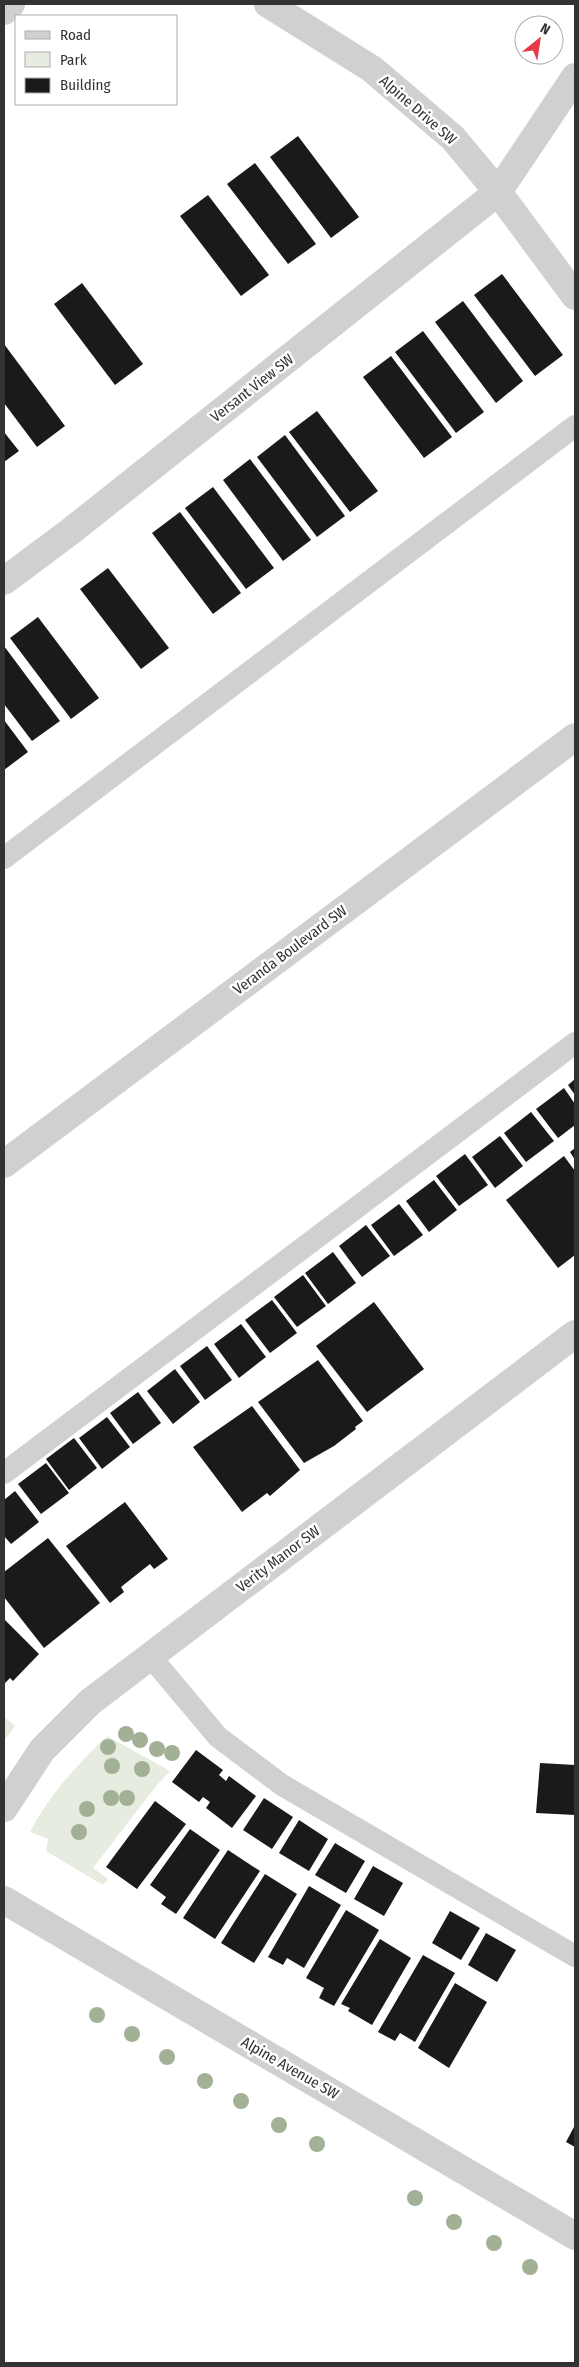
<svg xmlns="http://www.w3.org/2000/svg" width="579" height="2367" font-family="'Fira Sans Condensed',sans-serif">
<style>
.green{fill:#e6ecdf}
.building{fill:#1a1a1a}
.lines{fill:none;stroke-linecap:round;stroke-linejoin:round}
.service{stroke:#d0d0d0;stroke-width:22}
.minor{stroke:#d0d0d0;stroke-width:28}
.tertiary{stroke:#d0d0d0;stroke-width:28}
.tree{fill:#a2b095}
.labels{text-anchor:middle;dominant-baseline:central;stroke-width:5;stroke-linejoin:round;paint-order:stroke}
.street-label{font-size:15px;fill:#333;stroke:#fff}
</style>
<rect width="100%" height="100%" fill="#fff"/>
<g class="green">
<polygon points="4,1717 15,1726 4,1741"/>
<path d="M107,1736l63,35 -14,15 -63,82 15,11 -5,6 -57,-34 2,-12 -18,-7c19,-37 47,-67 77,-96z"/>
</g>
<g class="building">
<polygon points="298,136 359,217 331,238 270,157"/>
<polygon points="255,163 316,244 288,264 227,184"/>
<polygon points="208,195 269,275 241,296 180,216"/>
<polygon points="502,274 563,355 535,376 474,295"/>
<polygon points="82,283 143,364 115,385 54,304"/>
<polygon points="463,301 523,381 496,403 435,322"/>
<polygon points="423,331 484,412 456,433 395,352"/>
<polygon points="4,344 65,426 37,447 4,403"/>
<polygon points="391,356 452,437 424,458 363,377"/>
<polygon points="317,411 378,491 350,512 289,432"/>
<polygon points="4,432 19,451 4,462"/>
<polygon points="285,435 345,516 317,537 257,457"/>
<polygon points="250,459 311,540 283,561 223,480"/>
<polygon points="213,487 274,568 246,589 185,508"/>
<polygon points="180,512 241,593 213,614 152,533"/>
<polygon points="108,568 169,648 141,669 80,589"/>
<polygon points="38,617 99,698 71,719 10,638"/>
<polygon points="4,646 60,721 32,741 4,704"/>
<polygon points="4,720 28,752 4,770"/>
<polygon points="575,1079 575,1095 568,1085"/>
<polygon points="564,1088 575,1104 575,1125 558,1138 536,1109"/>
<polygon points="531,1112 554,1141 526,1162 504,1133"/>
<polygon points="500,1136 523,1166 495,1188 472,1157"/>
<polygon points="575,1148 575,1160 570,1152"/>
<polygon points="465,1154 488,1185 459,1206 436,1176"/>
<polygon points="564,1156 575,1171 575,1255 558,1268 506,1200"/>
<polygon points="434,1180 457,1210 429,1232 406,1201"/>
<polygon points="399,1204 423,1235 394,1256 371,1225"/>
<polygon points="366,1225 390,1256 362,1277 339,1246"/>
<polygon points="333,1252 356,1283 328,1304 305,1273"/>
<polygon points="303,1275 326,1306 297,1327 274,1297"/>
<polygon points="272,1300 297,1333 270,1353 245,1320"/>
<polygon points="374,1302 424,1369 367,1412 316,1346"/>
<polygon points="241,1324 266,1357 239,1378 214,1344"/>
<polygon points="207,1346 232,1380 205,1400 180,1366"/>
<polygon points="318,1360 363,1421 355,1427 356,1429 334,1446 304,1463 258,1402"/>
<polygon points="175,1369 200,1402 173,1424 147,1391"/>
<polygon points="138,1392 161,1423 133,1444 110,1413"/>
<polygon points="252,1406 300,1470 270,1496 267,1493 242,1512 193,1447"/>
<polygon points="107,1417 130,1447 102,1469 79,1438"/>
<polygon points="74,1438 97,1468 69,1490 46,1459"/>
<polygon points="46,1463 69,1493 41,1514 18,1484"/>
<polygon points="15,1491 39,1522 11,1544 4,1536 4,1500"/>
<polygon points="125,1502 168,1559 154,1569 150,1564 121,1587 124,1592 110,1603 66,1546"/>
<polygon points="48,1538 100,1603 44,1648 4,1597 4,1572"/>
<polygon points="4,1619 39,1654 13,1681 10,1678 4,1684"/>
<polygon points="196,1750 223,1770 219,1775 226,1781 229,1776 256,1796 232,1828 206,1808 210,1802 203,1797 199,1802 172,1782"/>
<polygon points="540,1763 575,1765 575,1815 536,1813"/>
<polygon points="264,1798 293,1817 272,1849 243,1830"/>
<polygon points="155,1801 186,1824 137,1889 106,1867"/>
<polygon points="299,1820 328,1839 309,1871 279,1853"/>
<polygon points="190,1829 220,1850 176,1914 161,1904 166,1897 150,1885"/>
<polygon points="335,1843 365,1861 346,1893 315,1875"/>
<polygon points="228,1850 260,1871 215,1939 183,1918"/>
<polygon points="373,1866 403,1883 384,1916 354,1899"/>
<polygon points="265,1874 297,1894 254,1963 221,1943"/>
<polygon points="309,1886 341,1905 304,1968 287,1958 283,1965 268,1957"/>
<polygon points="346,1910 379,1930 334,2006 319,1998 324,1988 306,1978"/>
<polygon points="450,1911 480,1928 461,1960 432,1943"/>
<polygon points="486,1933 516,1950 497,1982 468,1965"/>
<polygon points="380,1939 411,1958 372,2025 348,2011 350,2008 341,2004"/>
<polygon points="423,1955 455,1973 415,2042 400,2033 395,2041 378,2032"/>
<polygon points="455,1983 487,2002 449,2068 418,2048"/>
<polygon points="575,2125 575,2147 566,2142"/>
</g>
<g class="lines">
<g class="service">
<polyline points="4,858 575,426"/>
<polyline points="4,1473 575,1043"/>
<polyline points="150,1656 218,1737 282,1785 575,1956"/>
</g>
<g class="minor">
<polyline points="268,4 372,69 453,138 498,192 575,296"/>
<polyline points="4,11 11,4"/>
<polyline points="4,581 71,531 498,192 575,77"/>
<polyline points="4,1164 575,737"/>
<polyline points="4,1808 42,1750 90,1702 575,1334"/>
</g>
<polyline class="tertiary" points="4,1900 575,2236"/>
</g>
<g class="tree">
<circle cx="126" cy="1734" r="8"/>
<circle cx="140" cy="1740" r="8"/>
<circle cx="108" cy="1747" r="8"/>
<circle cx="157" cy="1749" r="8"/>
<circle cx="172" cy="1753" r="8"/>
<circle cx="112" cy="1766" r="8"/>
<circle cx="142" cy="1769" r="8"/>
<circle cx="111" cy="1798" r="8"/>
<circle cx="127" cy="1798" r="8"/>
<circle cx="87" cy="1809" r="8"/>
<circle cx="79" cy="1832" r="8"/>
<circle cx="97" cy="2015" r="8"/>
<circle cx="132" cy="2034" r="8"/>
<circle cx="167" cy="2057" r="8"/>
<circle cx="205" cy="2081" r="8"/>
<circle cx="241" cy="2101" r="8"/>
<circle cx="279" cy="2125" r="8"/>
<circle cx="317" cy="2144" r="8"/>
<circle cx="415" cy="2198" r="8"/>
<circle cx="454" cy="2222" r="8"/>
<circle cx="494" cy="2243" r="8"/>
<circle cx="530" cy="2267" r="8"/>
</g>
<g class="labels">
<g class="street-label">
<text transform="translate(418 110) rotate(41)">Alpine Drive SW</text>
<text transform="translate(252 388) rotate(-38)">Versant View SW</text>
<text transform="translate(290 950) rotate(-37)">Veranda Boulevard SW</text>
<text transform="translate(278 1559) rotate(-37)">Verity Manor SW</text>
<text transform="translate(290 2068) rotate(30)">Alpine Avenue SW</text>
</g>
</g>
<rect width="579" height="2367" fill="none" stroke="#333333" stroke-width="10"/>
<rect x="15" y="15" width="162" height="90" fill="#ffffff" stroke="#adadad"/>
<rect x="25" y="31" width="25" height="8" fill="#d0d0d0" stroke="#adadad"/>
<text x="60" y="40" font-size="15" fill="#333333">Road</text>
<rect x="25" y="52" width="25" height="15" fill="#e6ecdf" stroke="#adadad"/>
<text x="60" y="65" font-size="15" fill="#333333">Park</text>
<rect x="25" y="78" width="25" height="15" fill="#1a1a1a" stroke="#adadad"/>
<text x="60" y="90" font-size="15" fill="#333333">Building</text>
<g transform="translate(539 40) rotate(30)"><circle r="24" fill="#ffffff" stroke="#adadad"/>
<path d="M0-4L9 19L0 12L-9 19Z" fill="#e63946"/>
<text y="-8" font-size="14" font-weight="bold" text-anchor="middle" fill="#333333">N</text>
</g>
</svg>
